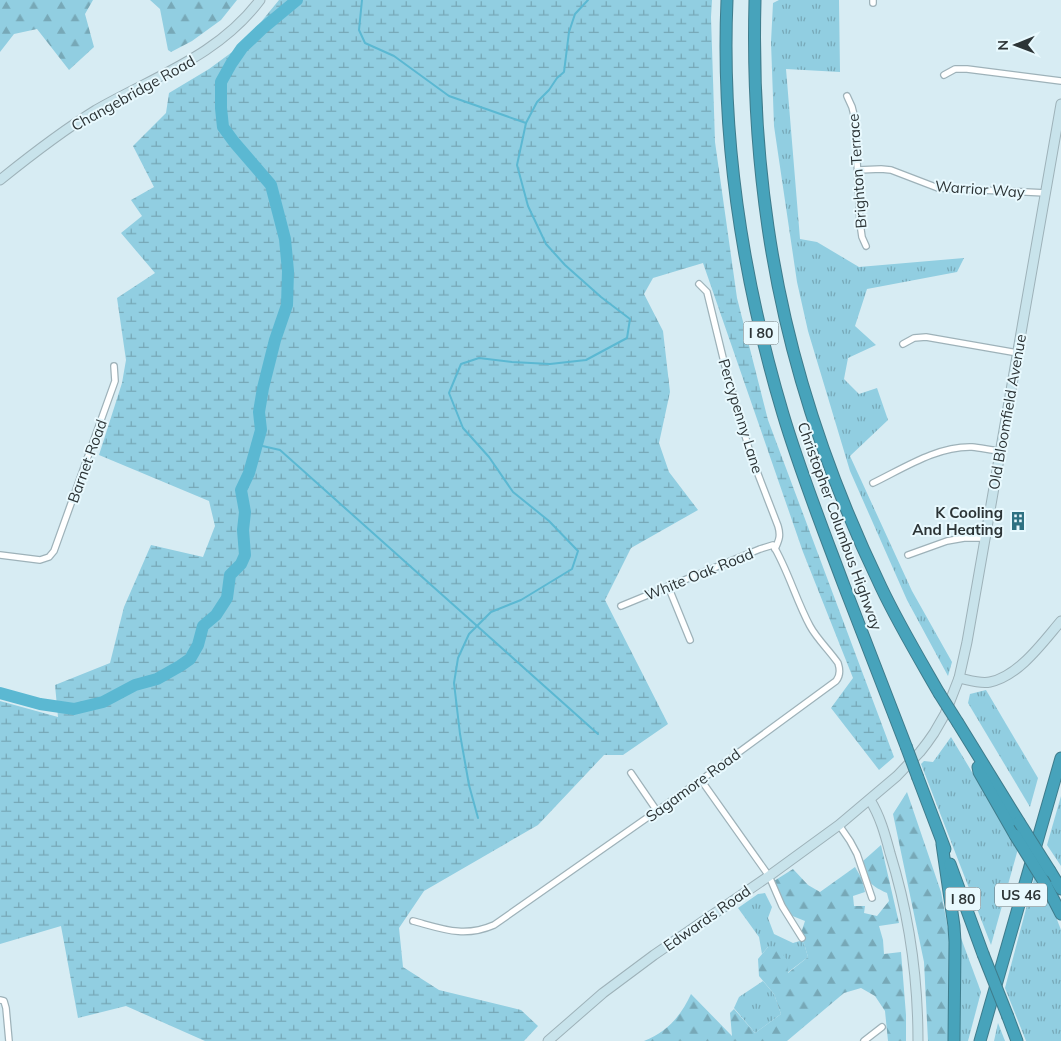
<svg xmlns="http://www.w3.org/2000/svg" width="1061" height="1041" font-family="Mulish,sans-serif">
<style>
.grass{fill:url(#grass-tufts)}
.forest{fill:url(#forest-firs)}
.wetland{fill:url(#wetland-marsh)}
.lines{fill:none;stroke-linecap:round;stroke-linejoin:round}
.stream{stroke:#5bb8d2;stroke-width:2}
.river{stroke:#5bb8d2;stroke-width:12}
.street-casing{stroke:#9eb2b9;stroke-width:8}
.secondary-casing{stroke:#9eb2b9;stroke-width:11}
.highway-casing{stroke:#3e7c8c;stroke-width:13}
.street{stroke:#fff;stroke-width:5.5}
.secondary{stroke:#c8e3eb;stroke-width:9}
.highway{stroke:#47a3bb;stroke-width:11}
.highway-bridge-casing{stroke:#3e7c8c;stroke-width:13;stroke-linecap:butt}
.highway-bridge{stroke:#47a3bb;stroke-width:11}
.labels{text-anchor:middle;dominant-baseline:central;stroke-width:4;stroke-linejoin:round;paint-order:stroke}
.shield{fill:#e8f9fe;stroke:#646f72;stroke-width:1}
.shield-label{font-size:14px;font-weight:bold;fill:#2c3436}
.street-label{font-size:15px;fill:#2c3436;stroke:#e8f9fe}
.poi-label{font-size:15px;font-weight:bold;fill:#2c3436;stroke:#e8f9fe;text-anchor:end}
</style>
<defs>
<pattern id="grass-tufts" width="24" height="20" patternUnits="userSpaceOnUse" patternTransform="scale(1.25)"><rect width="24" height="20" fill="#91cee1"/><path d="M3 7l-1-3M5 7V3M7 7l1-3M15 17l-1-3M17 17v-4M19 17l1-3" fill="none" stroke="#77a8b7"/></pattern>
<pattern id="forest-firs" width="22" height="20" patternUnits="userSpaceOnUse" patternTransform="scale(1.25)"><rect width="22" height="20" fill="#91cee1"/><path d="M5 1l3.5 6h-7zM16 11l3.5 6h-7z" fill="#77a8b7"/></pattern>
<pattern id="wetland-marsh" width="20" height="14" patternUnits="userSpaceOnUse" patternTransform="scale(1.25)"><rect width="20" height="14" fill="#91cee1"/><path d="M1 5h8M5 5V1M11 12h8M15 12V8" fill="none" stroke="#77a8b7"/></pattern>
</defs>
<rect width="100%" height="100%" fill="#d7ecf3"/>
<g class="grass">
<polygon points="779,0 839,0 840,72 786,69 800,239 817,242 859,267 964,258 957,272 867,289 855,326 876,345 848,358 844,379 859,394 877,388 888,420 850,456 912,591 952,662 948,676 907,600 850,471 808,331 797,282 774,126 771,42 773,3"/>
<polygon points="986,690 1038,778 1030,807 968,703 970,694"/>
<polygon points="951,737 1018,849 991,945 921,764 924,761 933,762"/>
<polygon points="1061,796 1061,866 1047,845"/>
<polygon points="1035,875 1053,909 1061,930 1061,1041 1026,1041 1005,988"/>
<polygon points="765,893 772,907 768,918 774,934 793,943 803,940 808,957 787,973 768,947 762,954 759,937 738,908 758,894"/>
<polygon points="961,938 981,992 968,1041 959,1041"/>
<polygon points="763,981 774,994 781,1014 755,1033 734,1008 739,997"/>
<polygon points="998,1023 1005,1041 994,1041"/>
</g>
<g class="forest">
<polygon points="0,0 93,0 85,14 94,47 69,70 37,29 14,34 0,52"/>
<polygon points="150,0 237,0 221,20 192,41 171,52 168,50 160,9"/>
<polygon points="907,792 941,892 949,934 949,983 948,1041 928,1041 924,962 893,814"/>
<path d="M881,845l18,78 -20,3 4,14 1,14 17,-2 5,63v26h-18l-3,-30 -10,-15 -14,-8 -17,5 -57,48h-143c23,-9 37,-25 47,-47l41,42 -2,-23 4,-4 21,24 26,-19 -7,-20 -15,-18 -1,-17 10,-12h9l10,13 1,13 20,-16 -7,-24 4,-12 -20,-8 -11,-32 19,-12 15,16 12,7 35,-25 7,12 3,13 -12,4 1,10h11l-1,7 13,3 12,-15 -2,-8c-20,-9 -19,-12 -24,-32z"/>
</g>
<polygon class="wetland" points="279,0 712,0 711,17 715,142 737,298 768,420 894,757 879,770 831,708 853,678 803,552 703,263 653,278 644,294 663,331 670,392 659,443 669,472 698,510 631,548 605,600 668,724 623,755 604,755 538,825 424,891 399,928 403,967 439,990 521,1010 538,1026 524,1041 205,1041 126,1006 78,1018 61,926 0,944 0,701 58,717 55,685 110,663 124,607 151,545 203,557 215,526 209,501 99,455 122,383 126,360 117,298 155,273 121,233 142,216 131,200 154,187 133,146 166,113 169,93 209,69 243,44"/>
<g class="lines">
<g class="stream">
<polyline points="362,0 359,30 365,43 394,56 449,96 526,123"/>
<polyline points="258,445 280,450 598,734"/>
<polyline points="478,818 469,785 460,734 454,683 458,658 469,634 491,612 521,600 572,569 578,551 549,521 513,492 489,457 463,428 449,393 461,364 479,358 512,362 550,364 586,360 627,338 630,319 601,297 565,265 546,244 528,206 517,165 526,123 537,102 549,90 557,78 564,72 569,32 575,14 588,0"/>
</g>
<polyline class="river" points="0,693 40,704 74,709 103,702 135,685 157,679 180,666 190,659 198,645 203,626 216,615 227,598 230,575 241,564 245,555 243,530 245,512 241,490 249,473 261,430 259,412 263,388 275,340 287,305 288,271 285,239 271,185 234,142 223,127 221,108 221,82 231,64 242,48 262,29 297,0"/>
<g class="street-casing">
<g id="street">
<polyline points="873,3 873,0"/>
<polyline points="944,75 955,69 967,69 1061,81"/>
<polyline points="847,96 852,107 855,119 860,223 862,237 866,246"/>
<polyline points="858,170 881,169 891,170 938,188 1046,193"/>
<path d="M699,284l8,8 18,74 26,90 27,70c3,10 1,14 -3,23"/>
<polyline points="903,344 914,338 926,337 1018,353"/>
<path d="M873,483c31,-15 64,-37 99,-36 9,1 19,3 28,4"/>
<polyline points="0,555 40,560 49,557 54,551 115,381 114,366"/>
<polyline points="908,555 947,541 964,538 985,538"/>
<polyline points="668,586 690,640"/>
<polyline points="631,773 657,811"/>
<polyline points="701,780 769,876 782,906 802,938"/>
<polyline points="839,825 850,841 857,854 872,898"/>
<path d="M413,921c30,8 51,17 81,4l207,-145 135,-99c5,-6 4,-12 2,-18 -9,-13 -21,-24 -28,-37 -14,-26 -22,-56 -37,-81l-13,4 -139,57"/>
<polyline points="0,1000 4,1001 6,1008 9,1041"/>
<polyline points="864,1041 882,1027"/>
</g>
</g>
<g class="secondary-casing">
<g id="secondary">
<path d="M0,180c31,-25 62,-49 96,-70 59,-34 122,-54 164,-110"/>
<path d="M959,678c10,2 21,6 31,4 29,-6 53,-40 71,-61"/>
<path d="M870,800c10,16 15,34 20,53 19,61 28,124 28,188"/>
<polyline points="548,1041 603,993 654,955 769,876 839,825 897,776 920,752 927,743 934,733 945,714 959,678 967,642 1061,104"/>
</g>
</g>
<g class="highway-casing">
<g id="highway">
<path d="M727,0c-6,140 16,280 56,414 17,57 39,113 60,169 21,54 42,109 63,163"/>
<path d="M755,0c-2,76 2,152 13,227 18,124 58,246 113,360 17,36 38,71 58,106"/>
<polyline points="958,723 1019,822"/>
<polyline points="978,767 979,772 1015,835"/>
<polyline points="918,778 945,849"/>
<polyline points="942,844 954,926 955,942 954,1041"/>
<polyline points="950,864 983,954"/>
<polyline points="1050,871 1061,889"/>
<polyline points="1046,885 1061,914"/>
<polyline points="1008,1017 1017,1041"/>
<polyline points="980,1041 1061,758"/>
</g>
</g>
<use href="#street" class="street"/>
<use href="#secondary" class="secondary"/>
<use href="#highway" class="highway"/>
<g class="highway-bridge-casing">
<g id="highway-bridge">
<polyline points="939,693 958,723"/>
<polyline points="906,746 918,778"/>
<polyline points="1019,822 1050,871"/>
<polyline points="1015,835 1046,885"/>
<polyline points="983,954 1008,1017"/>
</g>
</g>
<use href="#highway-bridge" class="highway-bridge"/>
</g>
<defs>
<g id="building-bare" transform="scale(1.5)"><path d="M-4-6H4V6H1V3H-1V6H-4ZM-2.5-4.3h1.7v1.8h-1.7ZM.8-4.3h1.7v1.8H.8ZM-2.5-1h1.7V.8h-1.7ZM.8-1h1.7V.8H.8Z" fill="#2e7182" stroke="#e8f9fe" stroke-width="2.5" paint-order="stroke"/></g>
</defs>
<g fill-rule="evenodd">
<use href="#building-bare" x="1018" y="521"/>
</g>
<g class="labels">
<g class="shield">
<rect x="743.5" y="321.5" width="35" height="23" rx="4"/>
<rect x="995" y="883.5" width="52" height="23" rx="4"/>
<rect x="945.5" y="887.5" width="35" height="23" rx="4"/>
</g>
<g class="shield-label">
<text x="761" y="333">I 80</text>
<text x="1021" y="895">US 46</text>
<text x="963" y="899">I 80</text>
</g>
<g class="street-label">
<text transform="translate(133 93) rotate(-29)">Changebridge Road</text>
<text transform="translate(857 171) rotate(-94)">Brighton Terrace</text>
<text transform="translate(980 189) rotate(4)">Warrior Way</text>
<text transform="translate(1007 412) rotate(-80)">Old Bloomfield Avenue</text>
<text transform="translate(741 416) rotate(73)">Percypenny Lane</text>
<text transform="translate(87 461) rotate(-70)">Barnet Road</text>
<text transform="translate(840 526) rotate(70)">Christopher Columbus Highway</text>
<text transform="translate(699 574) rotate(-22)">White Oak Road</text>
<text transform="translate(693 785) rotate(-36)">Sagamore Road</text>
<text transform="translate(707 918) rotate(-35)">Edwards Road</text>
</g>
<g class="poi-label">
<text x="1003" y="512">K Cooling<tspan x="1003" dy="17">And Heating</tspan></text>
</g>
</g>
<g transform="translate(1016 45) rotate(269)" stroke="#e8f9fe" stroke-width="4" paint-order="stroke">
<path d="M0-4L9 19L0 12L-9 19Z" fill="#2c3436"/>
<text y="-8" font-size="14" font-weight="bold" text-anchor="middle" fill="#2c3436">N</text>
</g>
</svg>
